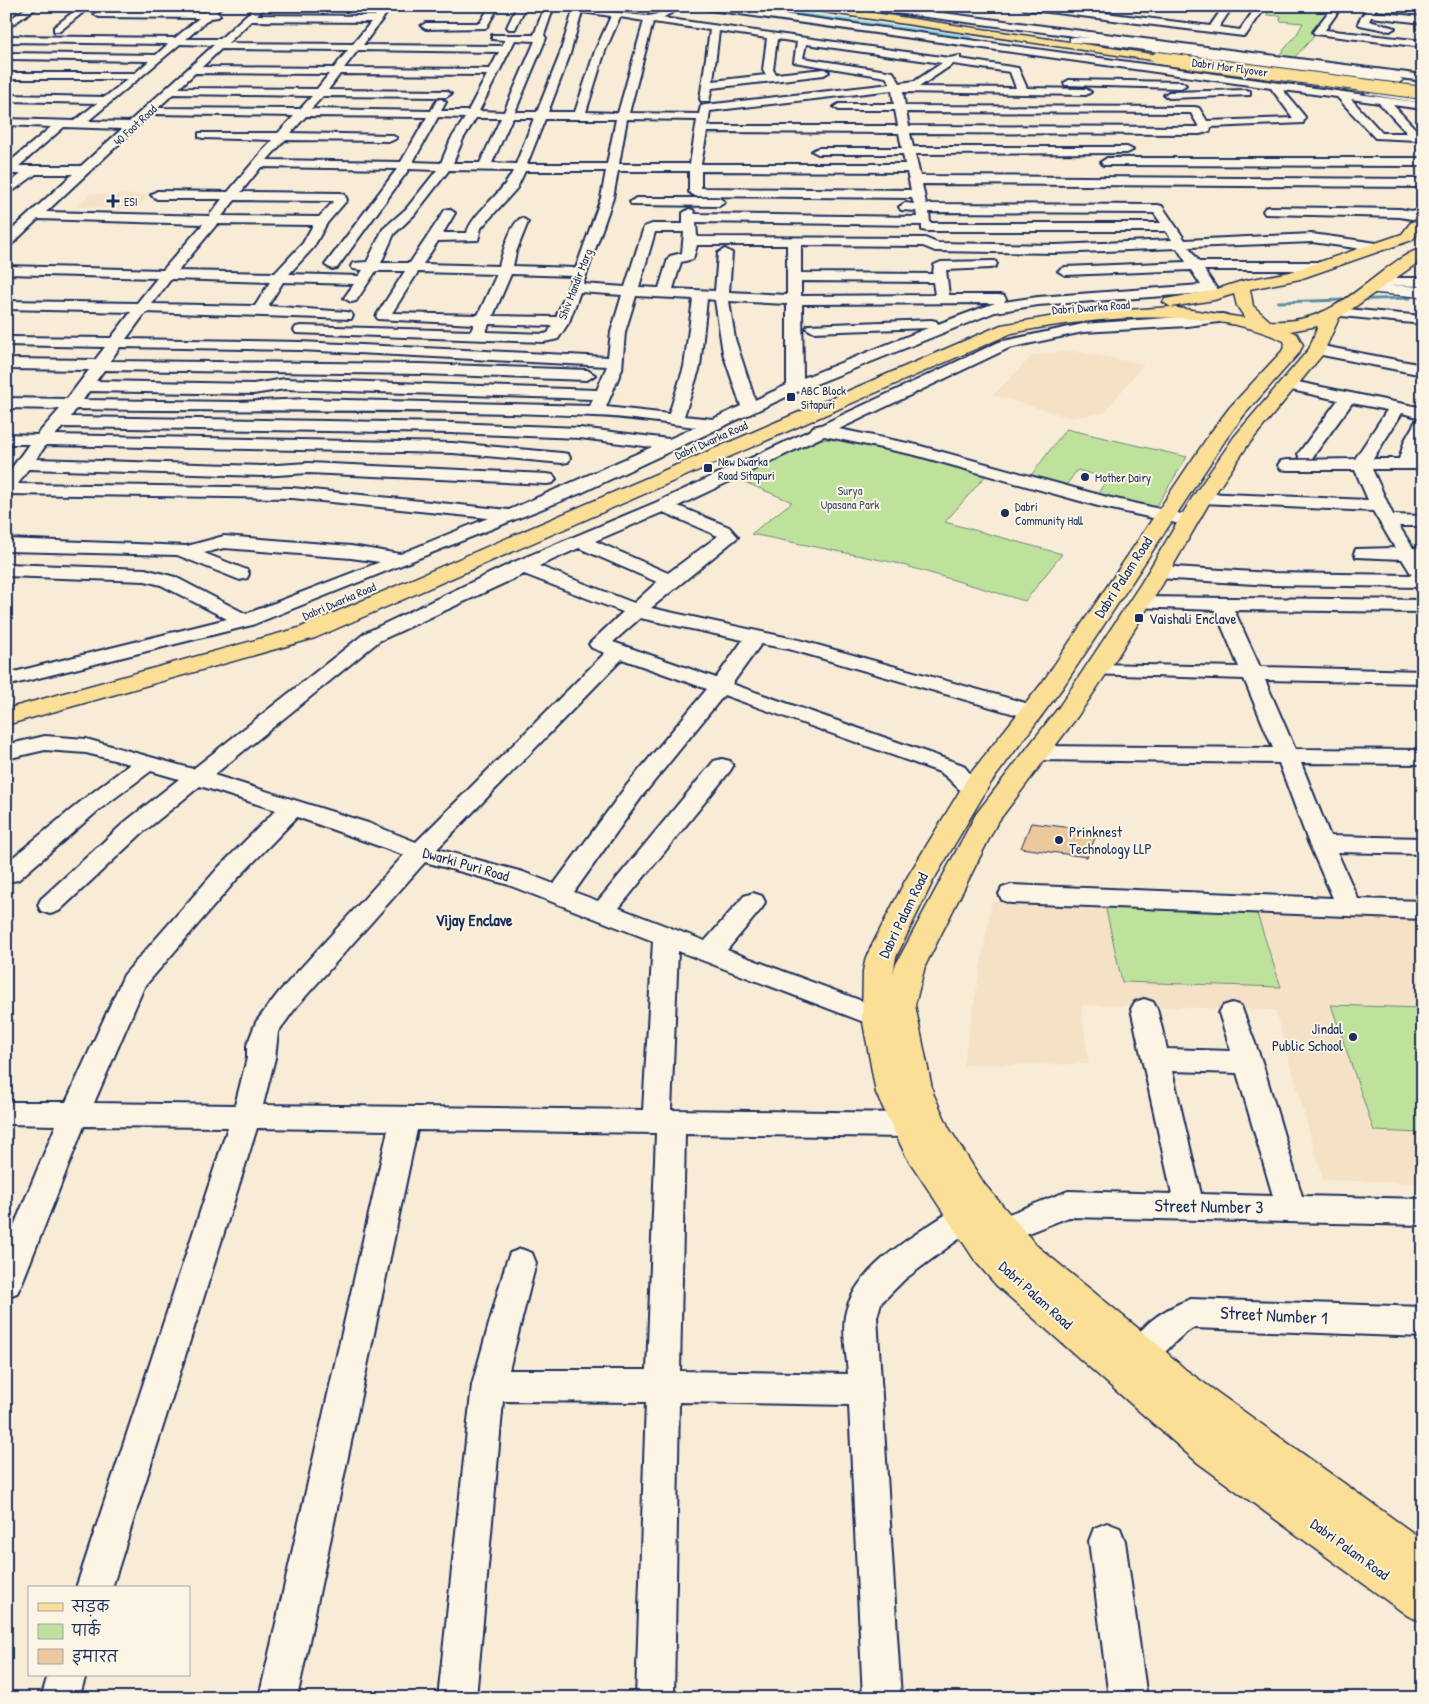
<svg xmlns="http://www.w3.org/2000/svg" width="1429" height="1704" font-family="'Patrick Hand','Playpen Sans Deva',sans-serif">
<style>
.built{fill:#f5e1c6}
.green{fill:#bee29c;stroke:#6c887d}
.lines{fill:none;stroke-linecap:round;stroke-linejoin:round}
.stream{stroke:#5890ab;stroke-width:3}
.canal{fill:#81d0df;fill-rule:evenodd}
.building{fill:#ecc89d;stroke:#1b2f5e}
.minor-casing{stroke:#1b2f5e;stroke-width:4}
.tertiary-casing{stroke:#1b2f5e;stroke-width:3}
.secondary-casing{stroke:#1b2f5e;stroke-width:3}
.primary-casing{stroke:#1b2f5e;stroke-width:3}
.minor{fill:#fcf5e5;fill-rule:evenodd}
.tertiary{fill:#fcf5e5;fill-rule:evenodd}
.secondary{fill:#fcf5e5;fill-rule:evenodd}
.primary{fill:#fbdf96;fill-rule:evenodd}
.primary-bridge-casing{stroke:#1b2f5e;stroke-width:14;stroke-linecap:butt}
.primary-bridge{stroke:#fbdf96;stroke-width:12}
.poi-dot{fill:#1b2f5e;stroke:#fcf5e5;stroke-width:2}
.labels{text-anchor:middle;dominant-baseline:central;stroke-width:4;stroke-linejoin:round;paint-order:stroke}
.far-street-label{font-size:12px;fill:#1b2f5e;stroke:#fcf5e5}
.far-poi-label{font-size:12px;fill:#1b2f5e;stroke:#fcf5e5;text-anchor:start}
.far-park-label{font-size:12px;fill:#3c536a;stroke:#fcf5e5}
.street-label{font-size:15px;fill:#1b2f5e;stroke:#fcf5e5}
.poi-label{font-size:15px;fill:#1b2f5e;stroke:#fcf5e5;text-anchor:start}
.neighbourhood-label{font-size:16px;font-weight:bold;fill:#1b2f5e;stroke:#fcf5e5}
.near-street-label{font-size:18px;fill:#1b2f5e;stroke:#fcf5e5}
</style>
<rect width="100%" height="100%" fill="#f9ecd7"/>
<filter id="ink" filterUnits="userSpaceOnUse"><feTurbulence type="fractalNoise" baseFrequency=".02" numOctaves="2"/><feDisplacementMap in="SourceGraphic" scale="10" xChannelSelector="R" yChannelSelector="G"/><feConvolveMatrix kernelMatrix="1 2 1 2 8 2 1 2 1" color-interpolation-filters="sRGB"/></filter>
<g filter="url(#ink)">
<g class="built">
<polygon points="90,194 148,195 136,209 76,207"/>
<polygon points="1072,351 1144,364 1104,413 1071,418 993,395 1033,355"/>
<polygon points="992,901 1423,918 1423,1183 1323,1180 1275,1010 1081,1005 1089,1064 963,1065"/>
</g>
<g class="green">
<polygon points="1270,6 1338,6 1322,28 1292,60 1277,58 1297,34 1303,23 1280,21 1281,16 1267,15"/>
<polygon points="1066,429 1187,457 1154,510 1096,496 1108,478 1077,470 1065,487 1029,478"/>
<polygon points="822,439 856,441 988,473 945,522 1062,554 1025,601 896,563 751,534 792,502 735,478"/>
<polygon points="1105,905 1256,911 1281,987 1122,982"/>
<polygon points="1331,1005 1423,1008 1423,1133 1374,1131"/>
</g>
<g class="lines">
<polyline class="stream" points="1278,302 1410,298"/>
<polygon class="canal" points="727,6 752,6 970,36 975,39 970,42"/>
</g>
<polygon class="building" points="1031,823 1098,831 1087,857 1021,848"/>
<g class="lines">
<g class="minor-casing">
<g id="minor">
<polygon points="29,6 39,6 6,29 6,22"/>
<polygon points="81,6 91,6 60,31 54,31 54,27"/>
<path d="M212,6h10l-6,6 4,3 -2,2 -8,1 -24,21h34l36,-33h10l-9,9 118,1 8,-10h9l-29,39 139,1 3,-6 -13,-1v-4h42l11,-29h9l-10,29 2,3 -31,74h22l22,-55 14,-46 -17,-5c31,0 61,8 92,10 9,0 21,-10 36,-10l-22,12 287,40 11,-2v3l58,9 9,20 59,1 5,3 -5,3 -183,-3 2,14 290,1 4,1 8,13 86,-3 -22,-30 -568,-79 -4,-3h26l698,97v6l-30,-4 30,32 -6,3 -42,-2 -38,-41 -54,-7 22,27 -2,6 -92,4 -1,4 -10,3 -290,-1 3,14h214l6,3 -6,3 -212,1 5,22 503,3v8l-501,-3 4,20 232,1 4,1 23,34 127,-6 65,9 7,4 -7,4 -65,-9 -123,5 10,15h124l7,4 -7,4h-119l17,25 -7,4 -5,-1 -3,-5 -168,12 -43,7 -194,78 -220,103 -329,132 -246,61v-12l221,-55 -66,-34 -16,-4 -139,-5v-12l139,5 30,8 71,37 134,-52 -29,-4 -127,-10 -20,5 43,17 2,4 -2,4 -7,2 -63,-25 -171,-4v-12l181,7 37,-10 127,10 49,8 88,-36 -196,-20 -286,-4v-18l23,-32h-23v-10l31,1 23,-26 -54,-1v-10l61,1 22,-29 -83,-1v-10l89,1 10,-13 -99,-2v-8l105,1 20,-26 -125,-3v-8l131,2 20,-25 -151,-4v-8l157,4 40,-46 -165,-5 -27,26 -5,1v-11l67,-61h-37l-30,22v-10l15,-12h-15v-9l45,-38 -45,-2v-6l68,2 23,-18 -91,-2v-6l99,2 23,-18h-122v-6h129l14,-12 -143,-2v-6l150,2 12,-11 -162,-2v-6l169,2 24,-20 -100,-1 -5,-3 5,-3 106,1zM582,12l29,4 -16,35 -20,61h-27l21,-55zM620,17l24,4 -26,92 -32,-1 19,-61zM251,21l120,1 -18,22 -125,-1zM653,22l57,8 -10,69 1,2h8l3,-13 112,-13 5,-3 -5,-3 -48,5 -3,-4 4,-31 20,3 -3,20 92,15 5,7 -186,21 -4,1 -2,8 -70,-1zM719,31l48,7 -4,32 3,5 -53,6zM515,40l20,1 -31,71 -25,-1zM180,44l34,1 -85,77 -41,-1zM806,44l136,19 -27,18 -15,2 -7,-11 -90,-14zM221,49l127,1 -14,18 -132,-1zM358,50l141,2 -9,17 -146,-1zM953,64l57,8 6,16 -97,-1zM195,73l134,1 -12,15 -138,-1zM340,74l147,1 -19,36h-27l5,-9 -5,-3 -4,1 -6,11 -120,-2 12,-13 123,1 5,-3 -5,-3 -118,-1zM892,90l2,14h-55l-5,3 5,3h56l3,16h-190l2,-15zM173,94l139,2 -12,13 -142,-1zM1351,99l28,4 28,30h-25zM906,112l285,1 8,14 -290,-1zM151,114l143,2 -16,17h-79v4l4,1 69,2 -44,52 -71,-1 -6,4 6,4h65l-13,17 -163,-4zM306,116l121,1 -26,45 -134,-2 18,-20 106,1 6,-3 -6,-3 -100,-2zM438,117l27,1 -14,21 -10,24 -28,-1zM476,118h25l-21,45h-27l10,-24zM512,118h22l-18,46 -24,-1zM545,119h71l-9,45h-80zM627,119l70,1 -7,44h-71zM64,127l58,2 -41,37h-62zM707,132l192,1 3,15h-84l-6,3 6,3h85l2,10h-204zM261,167l136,2 -72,96 7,4 5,-1 72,-99 28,1 -31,39 -23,20 -16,33 -14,1 -2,3 2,3 10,1 -4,6 -70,-2 24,-26 14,-25 20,-23 -3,-6 -4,-1 -99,-1zM449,170l64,1c-10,23 -42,43 -46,62h-24l12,-20 -6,-4 -4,1 -35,53h-29l13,-29 20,-19zM525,171h81l-5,27 -25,70 -63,-2 3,-14 12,-30 -6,-4c-11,3 -20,37 -23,48l-76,-2 15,-23 40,-1 3,-12 36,-40zM618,171h71v21l6,4 217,2 2,6 -9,-1 -6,4 2,3 15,1 1,6 -222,-3 -2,-4 -4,-1 -6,4v11h-31l-8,3 -19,60 -42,-3 30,-86zM701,171l206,1 4,18 -210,-2zM235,200l99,1 -15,16 -97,-1zM929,212l225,1 7,10h-231zM696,222l226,3v5l5,1h239l6,9 -116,5 -119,-2 -12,-5 -228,-1zM217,224l96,1 -10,18 -28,30 -97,-2zM655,232h29l-2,21 -12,3 -2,3 -9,29 -20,-1zM697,245h90v50l-58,-3 3,-39 -7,-4 -7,4 -3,38 -42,-2 8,-27 12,-3zM801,245l122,1 12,5 121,2 121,-5 9,14 -121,5 -7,4 7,4 126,-5 10,15 -163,12 -34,5 2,-3 -2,-3 -5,-1h-50l-3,-25 44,-2 5,-1 2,-3 -2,-3 -54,1 -7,3 -1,9 -132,-1zM376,271h29l-29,45 2,3 96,5 -3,7 -170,-5 -5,1 -2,3 2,3 248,9 14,-3 11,-17 11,-30 42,3 -11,37 -3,25 -308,-15 -174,-3 20,-27 205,7 2,-3 -2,-3 -5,-1 -78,-6 15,-24 71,2 -10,14 7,4 5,-1zM418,272l79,2 -19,41 -86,-2zM511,274l62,2 -17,41 -63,-1zM171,279l99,3 -15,24 -103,-2zM801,281l132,1 2,13 -134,1zM636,296l57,3 -9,68 -15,47 -63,-7 16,-38 3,-37zM707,299l8,1 8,53 18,53 -28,13 -29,-3 16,-49zM729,301l58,3v81l-32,15 -20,-61zM995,303l-57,21 -2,-3 -5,-1 -123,5 -2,3 7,4 115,-4 -125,50 -1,-74zM489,324l63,2 -4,7 -4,1 -58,-2zM120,347l180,3 307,16 -10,24 -312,-11 -32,5 -157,-3 8,-11 318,4 165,6 8,-5 -8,-5 -165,-6 -312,-3zM285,389l308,10 -3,7 -284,-7 -68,3 -155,-2 6,-9 164,3zM76,409c173,3 346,-1 518,7 34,1 68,7 102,11l-27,12 -89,-11 -129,-5 -380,-6zM63,427l388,6 129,5 72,9 -143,63 -217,-22 -274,-4 10,-15 234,7 46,-3 239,11 6,-1 3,-4 -3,-4 -6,-1 -239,-11 -46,3 -226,-7 10,-14 407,8 109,10 6,-1 2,-4 -2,-4 -6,-1 -109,-10 -398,-8z"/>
<polygon points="490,6 499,6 486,28 426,29 421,26 426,23 480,23"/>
<polygon points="517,6 526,6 515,29 509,29 507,27"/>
<polygon points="861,6 888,6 1423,75 1423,81 865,9"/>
<polygon points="1020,6 1048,6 1210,26 1224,6 1233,6 1219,27 1240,30 1257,6 1266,6 1246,35 1243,36 1024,9"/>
<polygon points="1333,6 1342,6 1325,30 1423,41 1423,47 1315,34 1313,32"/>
<polygon points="1368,6 1377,6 1374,12 1423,17 1423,23 1371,17 1369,21 1395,28 1390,31 1360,25 1358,23"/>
<polygon points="1069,80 1181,82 1186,85 1181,88 1065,85 1064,83"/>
<polygon points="1246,90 1250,91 1250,95 1169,98 1164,95 1169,92"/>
<polygon points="1107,158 1423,158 1423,166 1103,165 1101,162"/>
<polygon points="636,198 719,198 725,202 719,206 632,205 630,202"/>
<polygon points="1269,207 1400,209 1423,213 1423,221 1400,217 1265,214 1263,211 1265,208"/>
<polygon points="1381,278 1423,278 1423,286 1376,285 1374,282 1376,279"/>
<polygon points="1336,308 1423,316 1423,324 1331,315 1329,312 1331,309"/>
<path d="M1222,314l5,1 2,3 -2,3 -40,5 -104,6 -74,16 -170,81 78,16 190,52 88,20 3,4 -3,4 -6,1 -91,-20 -183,-51 -91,-19 -146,70 51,21 9,10 -87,71 148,32 241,67 3,5 -3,5 -8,2 -243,-70 -28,-5 -29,40 231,81 21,25 -3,5c-20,6 -27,-17 -44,-24l-213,-76 -81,100 -69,97 24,9 116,-140 8,-2 8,2 3,5 -3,5 -111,137 86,33 39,-45 9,-3 9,3 3,6 -3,6 -35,42 159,60 4,7 -4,7 -9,3 -199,-76 -7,159 236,3 10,4 4,8 -4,8 -10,4 -222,-3 -5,237 168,3c-1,-18 -6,-40 -3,-58 9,-50 72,-81 110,-108 14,-5 24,-5 38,0l3,11 72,-28 104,3 -41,-185 4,-7 9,-3 9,3 4,7 10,40 64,2 -12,-38 4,-7 9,-3 9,3 21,56 40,134 121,3v26l-354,-8 -69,27 -11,-4 -4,-9 1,-2 -15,1 -66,49 -24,24 -4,14 24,381h-38l-14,-293 -170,-3 -5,296h-38l10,-296 -143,-1 -27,297h-38l34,-313 34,-122 4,-10 11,-4 11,4 4,10 -27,107h138l9,-237 -239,-3 -120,568h-38l129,-568 -131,-2 -145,460h-36l152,-461 -144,-1 -62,157 -5,10 -11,4v-52l50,-120 -50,-1v-22h60l58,-127 95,-108 57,-57 -76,-24 -59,48 -82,77 -9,3 -9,-3 -3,-6 3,-6 84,-77 54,-43 -28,-8 -51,38 -82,71 -12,2v-19l78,-64 46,-35 -44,-11 -41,-3 -39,9v-14l39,-9 41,3 107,30 172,-136 149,-71 143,-60 154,-72 2,-3 8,-2 178,-83 84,-18zM663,512l55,24 -50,37 -73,-32zM579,548l78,34 -23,21 -95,-37zM524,574l99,38 -34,32 3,4 13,5 -189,189 -48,-19 -154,-48 165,-134zM640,618l103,22 -27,38 -103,-36zM622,659l85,30 -80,96 -73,99 -31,-12 -86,-23zM297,817l107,38 -125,137 -23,30 -9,23v13l-12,47 -141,-2 50,-116 93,-108zM425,862l81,22 147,57 -10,169 -380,-5 12,-47 3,-26 19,-26zM1172,1071l65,2 36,123 -72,-2z"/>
<polygon points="1317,345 1423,365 1423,375 1312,353 1309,350 1312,347"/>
<path d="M1288,380l135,28v29l-7,22h7v10h-51l21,46 30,1v10h-24l14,22 10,1v10h-3l3,4v24l-153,-2 -112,-7 -7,-2 -2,-4 2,-4 7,-2 112,7 142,2 -10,-16 -46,-2 -2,-4 2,-4 39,-1 -22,-37 -171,-8 -6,-1 -3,-4 3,-4 6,-1 166,7 -13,-30h-68l-6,-1 -3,-4 3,-4 6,-1 68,-1 32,-49 -35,-7 -40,55h-12l-2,-4 40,-54 -56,-12 -2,-3zM1402,413l19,5 -4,1 -12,21 -6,19h-26z"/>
<polygon points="1140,597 1423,600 1423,612 1234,610 1260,667 1423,671 1423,683 1265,680 1295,749 1423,750 1423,764 1301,763 1330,836 1423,838 1423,854 1337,852 1358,899 1423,901 1423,919 1011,903 1002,900 999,894 1002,888 1011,885 1333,898 1309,844 1279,763 1036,760 1028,758 1025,753 1028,748 1036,746 1273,748 1244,679 1090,674 1087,670 1090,666 1097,664 1239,667 1215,610 1133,607 1130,603 1133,599"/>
<path d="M1191,1299l232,8v30l-230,-9c-20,11 -31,33 -51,41l-11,-4 -5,-11c12,-28 37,-45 65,-55z"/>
<polygon points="1107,1523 1120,1528 1125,1541 1147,1698 1109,1698 1089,1541 1094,1528"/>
<polygon points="48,1675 86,1675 79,1698 41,1698"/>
</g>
</g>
<g class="tertiary-casing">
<polygon id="tertiary" points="1371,284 1423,287 1423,297 1365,292 1363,289 1365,286"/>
</g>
<g class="secondary-casing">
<g id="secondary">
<polygon points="1074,37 1100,38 1397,76 1403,80 1397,84 1100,44 1070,42 1070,38"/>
<polygon points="1370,87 1423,95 1423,103 1366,94 1364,91 1366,88"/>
</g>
</g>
<g class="primary-casing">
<g id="primary">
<polygon points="798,6 826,6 1158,55 1164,58 1158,61 803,9"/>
<path d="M1423,219v9l-11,12 -112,39 -50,10 3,17 17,15c50,3 76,-22 113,-50 12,-9 25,-19 40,-23v11l-84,59 -16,36 -75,91 -36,53 -50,87 -53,85 -32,47 -80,106 -72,143 -10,39 18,88 16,35 36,57 52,61 118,96 31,28 237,170v82l-15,-6 -210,-153 -202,-178 -20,-23 -70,-106 -30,-63 -14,-76 1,-46 3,-14 39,-76 65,-107 72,-91 169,-251 19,-25 52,-56 3,-6 -1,-4c-73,-36 -194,-24 -272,-8l-697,305 -309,87v-16l293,-81 702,-303 66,-11 104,-7 -8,-5 2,-3 46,-8 31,-10 48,-9 112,-38 9,-12zM1234,294l3,12 8,12 -74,-11 43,-7zM1318,326l-9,23 -75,88 -42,61 -52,87 -81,122 -83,107 -81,152 -2,8 3,-17 37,-76 57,-97 73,-97 163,-248 18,-24 55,-62 4,-8 -6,-11 -7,-3z"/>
</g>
</g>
<use href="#minor" class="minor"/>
<use href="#tertiary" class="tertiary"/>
<use href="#secondary" class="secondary"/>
<use href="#primary" class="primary"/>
<g class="primary-bridge-casing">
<polyline id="primary-bridge" points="1158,58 1423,93"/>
</g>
<use href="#primary-bridge" class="primary-bridge"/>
</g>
</g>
<g class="poi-dot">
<path d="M110.5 193.5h5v5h5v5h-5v5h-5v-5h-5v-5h5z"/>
<rect x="786" y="392" width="10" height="10" rx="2.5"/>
<rect x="703" y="463" width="10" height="10" rx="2.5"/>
<circle cx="1085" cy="477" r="5"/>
<circle cx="1005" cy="513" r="5"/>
<rect x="1134" y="613" width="10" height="10" rx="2.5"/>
<circle cx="1059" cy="840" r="5"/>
<circle cx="1353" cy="1037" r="5"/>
</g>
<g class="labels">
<g class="far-street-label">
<text transform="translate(1230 67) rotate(8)">Dabri Mor Flyover</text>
<text transform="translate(135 125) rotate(-43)">40 Foot Road</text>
<text transform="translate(575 284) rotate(-69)">Shiv Mandir Marg</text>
<text transform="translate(1091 307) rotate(-4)">Dabri Dwarka Road</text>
<text transform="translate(711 440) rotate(-24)">Dabri Dwarka Road</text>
<text transform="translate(339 601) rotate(-23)">Dabri Dwarka Road</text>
</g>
<g class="far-poi-label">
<text x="124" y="201">ESI</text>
<text x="801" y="390">ABC Block<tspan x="801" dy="14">Sitapuri</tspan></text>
<text x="718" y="461">New Dwarka<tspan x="718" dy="14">Road Sitapuri</tspan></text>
<text x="1095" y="477">Mother Dairy</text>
<text x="1015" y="506">Dabri<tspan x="1015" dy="14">Community Hall</tspan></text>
</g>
<g class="far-park-label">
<text x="850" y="490">Surya<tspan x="850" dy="14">Upasana Park</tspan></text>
</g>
<g class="street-label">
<text transform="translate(1123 577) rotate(-57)">Dabri Palam Road</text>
<text transform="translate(466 864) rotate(16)">Dwarki Puri Road</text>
<text transform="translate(903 915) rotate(-64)">Dabri Palam Road</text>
<text transform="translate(1036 1295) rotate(42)">Dabri Palam Road</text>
<text transform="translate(1350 1549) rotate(36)">Dabri Palam Road</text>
</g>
<g class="poi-label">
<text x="1149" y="618">Vaishali Enclave</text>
<text x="1069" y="831">Prinknest<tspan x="1069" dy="17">Technology LLP</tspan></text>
<text x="1343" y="1028" text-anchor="end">Jindal<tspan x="1343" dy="17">Public School</tspan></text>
</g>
<g class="neighbourhood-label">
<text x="474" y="920">Vijay Enclave</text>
</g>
<g class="near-street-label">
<text transform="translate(1209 1206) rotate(1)">Street Number 3</text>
<text transform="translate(1274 1315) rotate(3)">Street Number 1</text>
</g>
</g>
<rect width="1429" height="1704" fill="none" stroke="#fcf5e5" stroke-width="25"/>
<rect x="12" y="12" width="1404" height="1679" fill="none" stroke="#1b2f5e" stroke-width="2" filter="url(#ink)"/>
<rect x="28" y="1586" width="162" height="90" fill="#fcf5e5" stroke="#a2a6af"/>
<rect x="38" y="1603" width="25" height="8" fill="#fbdf96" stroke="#a2a6af"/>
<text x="72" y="1612" font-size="15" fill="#1b2f5e">सड़क</text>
<rect x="38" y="1624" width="25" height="15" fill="#bee29c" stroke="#a2a6af"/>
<text x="72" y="1636" font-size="15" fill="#1b2f5e">पार्क</text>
<rect x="38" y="1649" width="25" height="15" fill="#ecc89d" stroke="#a2a6af"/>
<text x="72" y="1662" font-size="15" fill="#1b2f5e">इमारत</text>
</svg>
